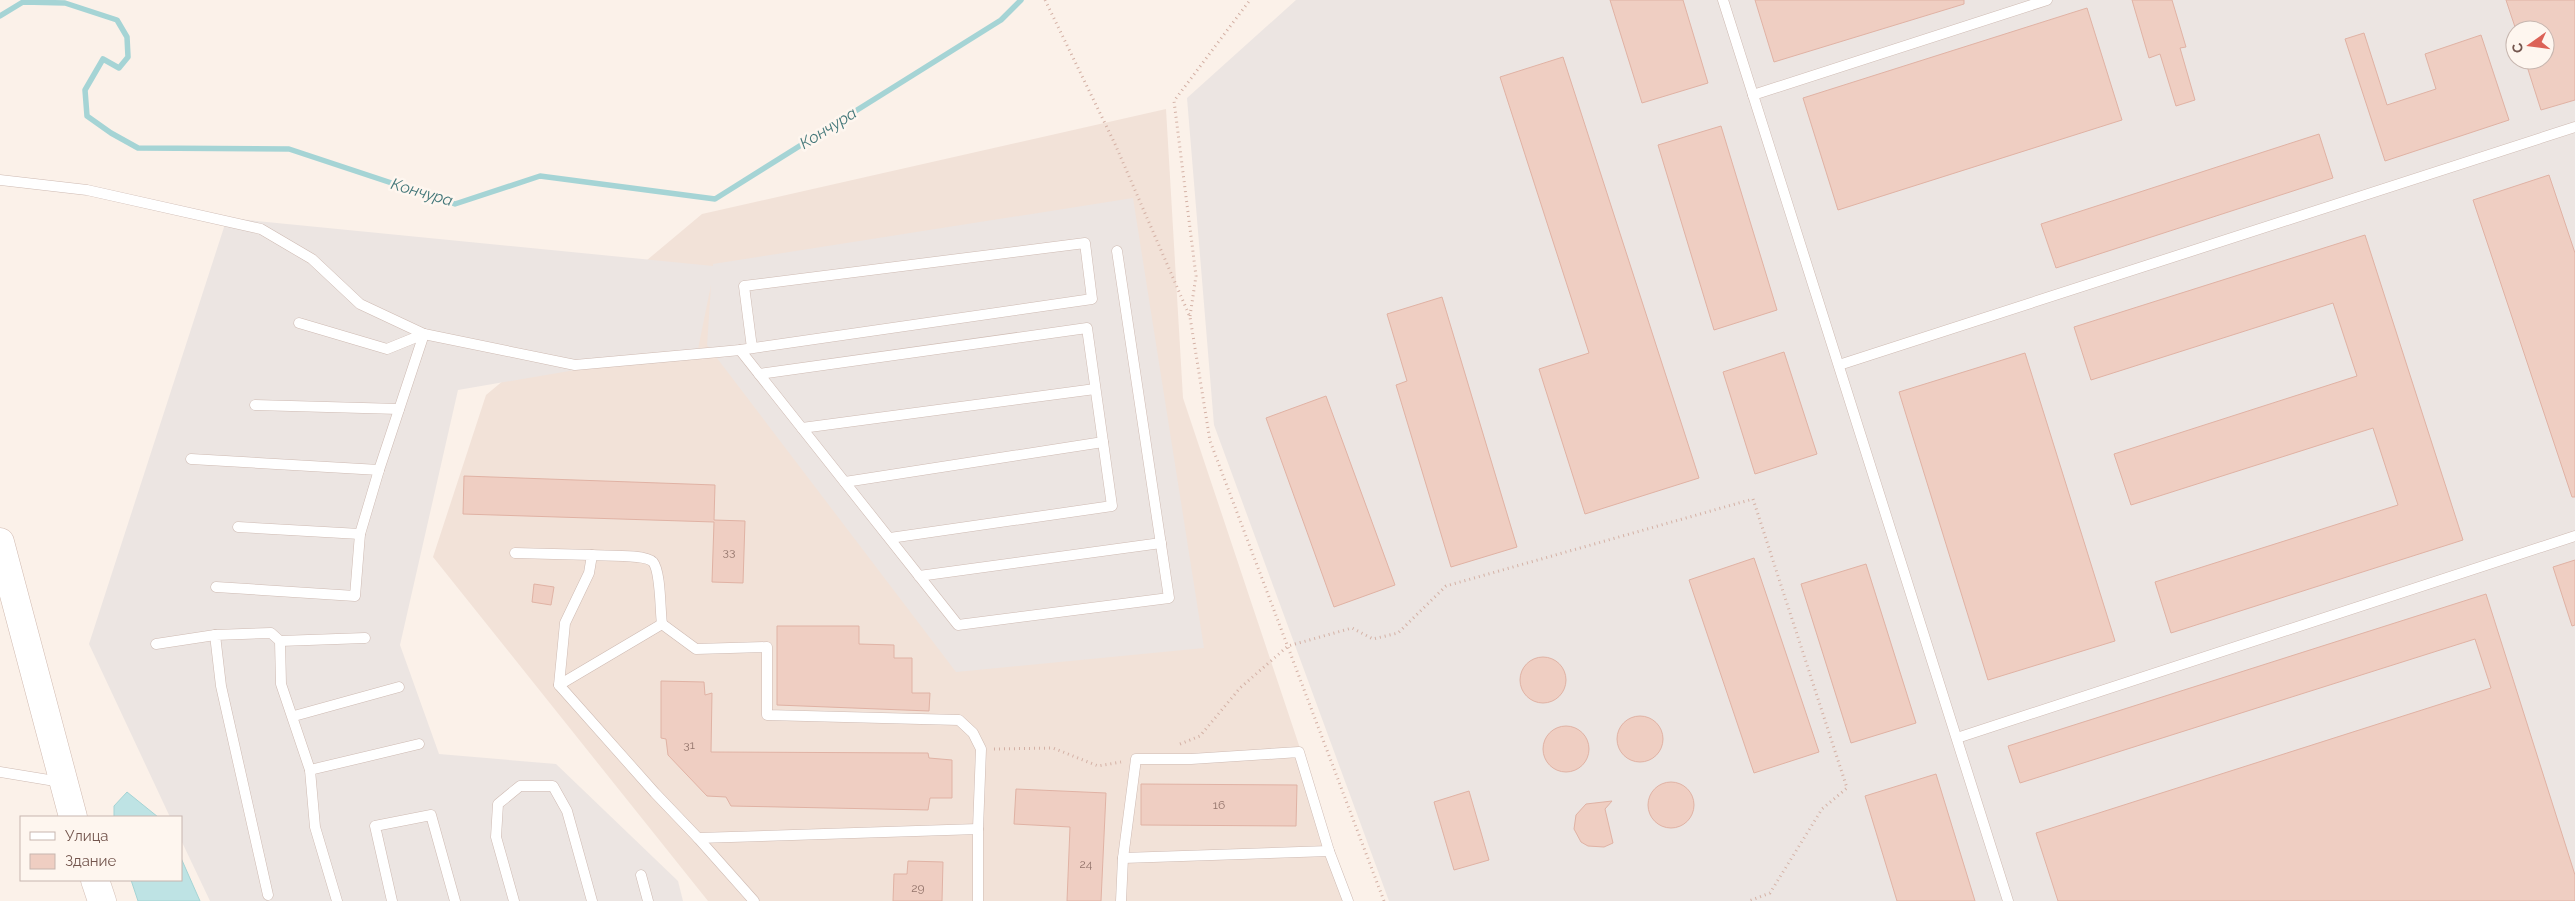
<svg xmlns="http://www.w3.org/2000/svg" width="2575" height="901" font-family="Raleway,sans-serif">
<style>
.residential{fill:#f2e2d8}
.industrial{fill:#ece5e2;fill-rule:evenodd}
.water{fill:#bee3e4;stroke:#a5d4d5}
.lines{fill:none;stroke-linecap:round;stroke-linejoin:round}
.stream{stroke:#a5d4d5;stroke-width:5.5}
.building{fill:#efcec2;stroke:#e0b2a4}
.service-casing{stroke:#cebab2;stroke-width:11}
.secondary-casing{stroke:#d1bab0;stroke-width:29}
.path{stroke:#d4b1a5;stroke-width:3;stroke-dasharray:1 4;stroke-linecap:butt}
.service{stroke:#fff;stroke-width:10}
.secondary{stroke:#fff;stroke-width:28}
.labels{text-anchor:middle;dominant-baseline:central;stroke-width:5;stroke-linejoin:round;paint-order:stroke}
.number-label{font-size:12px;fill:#93746b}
.water-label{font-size:16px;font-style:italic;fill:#427678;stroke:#fef6ef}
</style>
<rect width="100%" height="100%" fill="#fbf1e9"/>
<polygon class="residential" points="1166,109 1183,398 1351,901 708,901 433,557 486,395 702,214"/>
<g class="industrial">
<path d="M1296,0h1279v901h-1186l-175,-476 -27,-327zM2515,30h30v30h-30z"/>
<polygon points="1133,198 1204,648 956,672 707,345 711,285 698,349 458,390 400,645 439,754 556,764 678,881 683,901 210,901 181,840 181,817 170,817 89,644 227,218 713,266 713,264"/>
</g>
<g class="water">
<polygon points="127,792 158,817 114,817 114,806"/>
<polygon points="181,858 200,901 138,901 131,880 181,880"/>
</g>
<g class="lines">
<polyline class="stream" points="0,16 23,2 65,3 117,20 127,37 128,57 119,68 103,59 85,90 87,116 111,133 138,148 289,149 455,204 540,176 715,199 1001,20 1021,0"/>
</g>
<g class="building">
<polygon points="1610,0 1683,0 1708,83 1642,103"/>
<polygon points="1755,0 1964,0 1964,4 1774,62"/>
<polygon points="2132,0 2172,0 2186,47 2180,48 2195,100 2176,106 2160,54 2149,58"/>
<polygon points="2506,0 2575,0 2575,100 2541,110 2525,60 2545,60 2545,30 2516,30"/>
<polygon points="2087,8 2122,120 1838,210 1803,98"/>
<polygon points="2364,33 2387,105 2436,89 2425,54 2481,35 2509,120 2385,161 2345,39"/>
<polygon points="1563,57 1699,478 1585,514 1539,369 1589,353 1500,77"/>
<polygon points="1721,126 1777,310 1714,330 1658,145"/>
<polygon points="2319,134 2333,178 2056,268 2041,224"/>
<polygon points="2549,175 2575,253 2575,497 2572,497 2473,200"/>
<polygon points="2365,235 2463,540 2171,633 2155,582 2398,505 2373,428 2131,505 2114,454 2357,376 2333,303 2091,380 2074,327"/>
<polygon points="1442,297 1517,547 1451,567 1396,385 1407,381 1387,314"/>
<polygon points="1784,352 1817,454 1755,474 1723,372"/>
<polygon points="2025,353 2115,641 1988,680 1899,392"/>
<polygon points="1326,396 1395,585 1334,607 1266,418"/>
<polygon points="464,476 715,485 714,520 745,521 743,583 712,582 714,522 463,514"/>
<polygon points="1754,558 1819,752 1754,773 1689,580"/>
<polygon points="2575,560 2575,625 2572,626 2553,567"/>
<polygon points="1866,564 1916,723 1851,743 1801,584"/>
<polygon points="534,584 554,587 551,605 532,602"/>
<polygon points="2486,594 2575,875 2575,901 2058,901 2036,833 2491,688 2475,639 2020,783 2008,746"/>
<polygon points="777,626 859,626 859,644 894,645 894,658 912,658 912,693 930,693 929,711 777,705"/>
<circle cx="1543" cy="680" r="23"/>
<polygon points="661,681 704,682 705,695 712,693 711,752 928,753 929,758 952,760 952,798 930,798 928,810 731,806 726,797 707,796 668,755 666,739 661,738"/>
<circle cx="1640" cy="739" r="23"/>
<circle cx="1566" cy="749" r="23"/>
<polygon points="1936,774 1975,901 1897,901 1865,796"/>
<circle cx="1671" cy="805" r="23"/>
<polygon points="1141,784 1297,785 1296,826 1141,825"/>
<polygon points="1016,789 1106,793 1101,901 1067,901 1070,827 1014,824"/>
<polygon points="1469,791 1489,860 1454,870 1434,802"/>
<polygon points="1612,801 1605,809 1613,843 1604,847 1588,846 1581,842 1574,829 1576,815 1586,804"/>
<polygon points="908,861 943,862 942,901 893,901 894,874 907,874"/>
</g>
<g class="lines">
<g class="service-casing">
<g id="service">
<polyline points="1723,0 2008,901"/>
<polyline points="1753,95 2047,0"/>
<polyline points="0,180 87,190 261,229 312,259 360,304 424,334 575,365 719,352 740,350 1092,299 1085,243 744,286 752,348"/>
<polyline points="299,323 387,349 424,334"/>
<polyline points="740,350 958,625 1169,598 1117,251"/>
<polyline points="1839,365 2575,127"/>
<polyline points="759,374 1087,328 1112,506 890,538"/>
<polyline points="255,405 399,409"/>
<polyline points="802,428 1095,389"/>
<polyline points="191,459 379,470"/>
<polyline points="845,482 1103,442"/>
<polyline points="238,527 360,534"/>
<polyline points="515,553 592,555 589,573 565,623 559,685 655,793 698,838 978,829 978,901"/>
<path d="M592,555c12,1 54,-1 61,7 8,10 7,49 9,62"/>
<polyline points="919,576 1161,543"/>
<polyline points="216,587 355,596 360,534 379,470 424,334"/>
<polyline points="280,641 365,638"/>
<polyline points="156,644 215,635"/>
<polyline points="559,685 662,624 696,649 767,647 767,715 959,720 973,733 981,749 978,829"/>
<polyline points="294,716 399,687"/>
<polyline points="1957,738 2575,536"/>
<polyline points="310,770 419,744"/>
<polyline points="0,772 61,782"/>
<polyline points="698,838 754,901"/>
<polyline points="1123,858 1329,851"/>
<polyline points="641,875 648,901"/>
<polyline points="268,895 221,686 215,635 271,633 280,641 281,684 310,770 315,827 337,901"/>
<polyline points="392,901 375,826 431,815 455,901"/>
<polyline points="514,901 496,837 498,804 520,786 553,786 567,811 592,901"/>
<polyline points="1121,901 1123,858 1136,759 1191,759 1299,752 1329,851 1348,901"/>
</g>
</g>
<g class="secondary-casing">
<g id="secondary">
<polyline points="0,542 73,817"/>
<polyline points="95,880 102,901"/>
</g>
</g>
<g class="path">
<polyline points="1045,0 1115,144 1190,317 1210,441 1384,901"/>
<polyline points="1190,316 1196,276 1174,101 1250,0"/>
<polyline points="1180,744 1200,736 1240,688 1288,646 1352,628 1373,639 1398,633 1446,586 1753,499 1847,788 1822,809 1770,893 1749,901"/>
<polyline points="994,749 1053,748 1098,766 1121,762"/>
</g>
<use href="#service" class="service"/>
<use href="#secondary" class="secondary"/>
</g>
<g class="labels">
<g class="number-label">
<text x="729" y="552">33</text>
<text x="689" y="745">31</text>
<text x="1219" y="805">16</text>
<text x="1086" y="864">24</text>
<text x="918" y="888">29</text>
</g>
<g class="water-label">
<text transform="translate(828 128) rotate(-32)">Кончура</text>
<text transform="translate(422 192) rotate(16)">Кончура</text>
</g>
</g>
<rect x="20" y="816" width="162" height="65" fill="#fef6ef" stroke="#c7b6af"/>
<rect x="30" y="832" width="25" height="8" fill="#ffffff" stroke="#c7b6af"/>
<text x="65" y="841" font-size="15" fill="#74564e">Улица</text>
<rect x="30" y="854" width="25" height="15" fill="#efcec2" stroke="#c7b6af"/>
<text x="65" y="866" font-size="15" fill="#74564e">Здание</text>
<g transform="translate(2530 45) rotate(256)"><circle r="24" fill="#fef6ef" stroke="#c7b6af"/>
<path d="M0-4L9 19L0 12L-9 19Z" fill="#dc6257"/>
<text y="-8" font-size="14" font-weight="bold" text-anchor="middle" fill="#74564e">С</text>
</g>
</svg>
